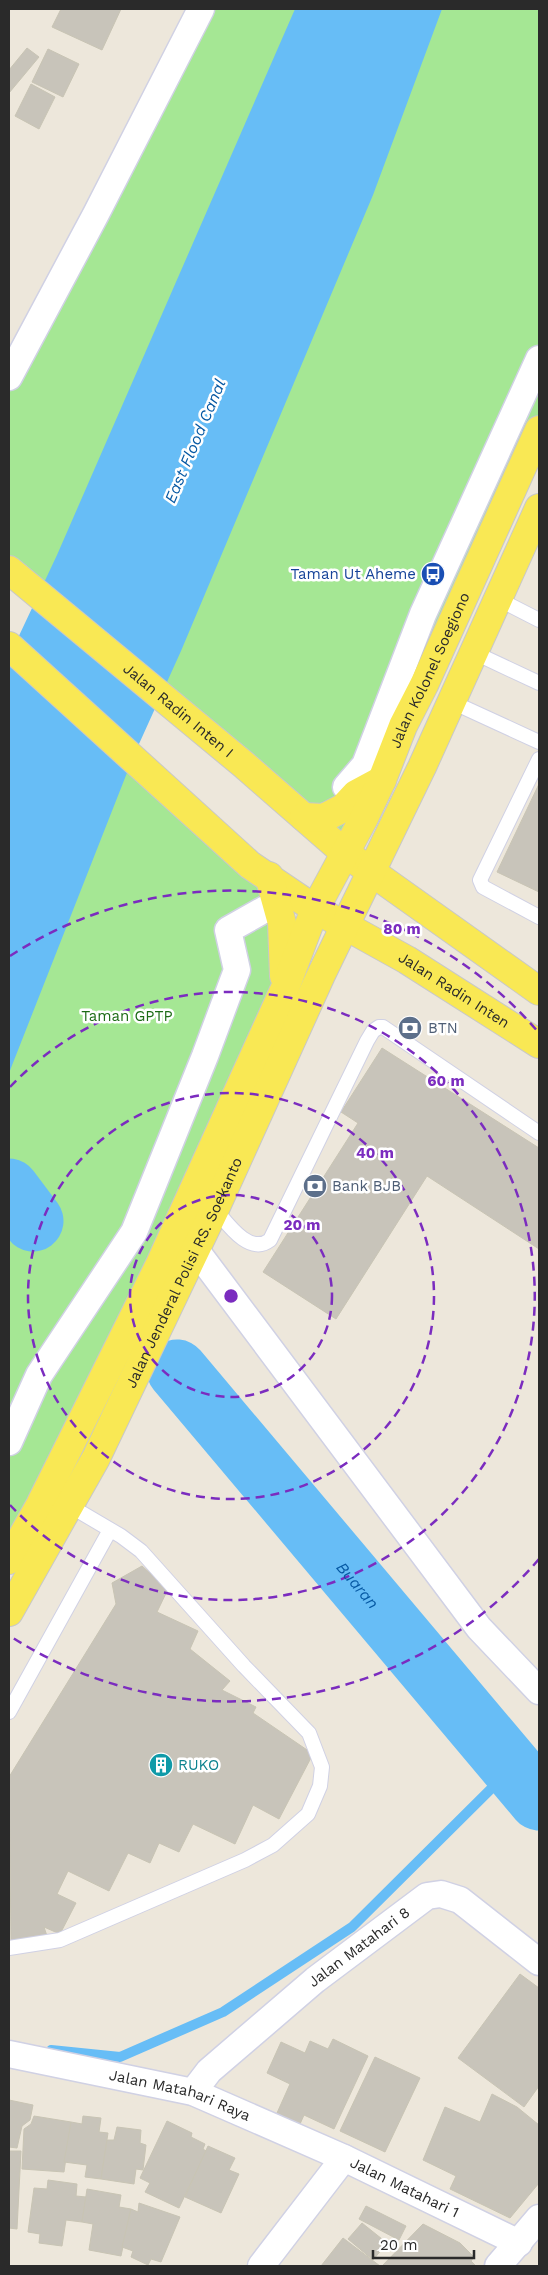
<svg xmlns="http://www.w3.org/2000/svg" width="548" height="2275" font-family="'Work Sans',sans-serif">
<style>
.green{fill:#a5e794}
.water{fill:#67bdf6}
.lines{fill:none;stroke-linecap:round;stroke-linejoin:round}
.stream{stroke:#67bdf6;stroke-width:10}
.river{stroke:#67bdf6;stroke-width:61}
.building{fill:#c8c4ba;stroke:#c8c4b4}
.lane-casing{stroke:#d0d1e4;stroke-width:16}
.street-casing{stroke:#d0d1e4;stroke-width:29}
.primary-casing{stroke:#c8c8c8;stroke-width:30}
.lane{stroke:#fff;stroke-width:14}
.street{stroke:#fff;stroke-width:26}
.primary{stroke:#f9e854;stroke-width:28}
.ring{fill:none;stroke:#7b2cbf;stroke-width:2.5;stroke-dasharray:9 6}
.labels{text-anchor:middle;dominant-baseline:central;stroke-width:5;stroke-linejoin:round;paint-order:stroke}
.transit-label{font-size:15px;fill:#164399;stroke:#fff;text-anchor:end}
.street-label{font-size:15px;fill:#2a2a2a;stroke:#fff}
.park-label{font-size:15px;fill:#1c6b15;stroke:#fff}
.service-label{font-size:15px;fill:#4e5e75;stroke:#fff;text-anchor:start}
.culture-label{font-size:15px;fill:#0d838f;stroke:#fff;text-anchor:start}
.water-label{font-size:16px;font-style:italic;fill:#0558a3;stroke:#fff}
.centre{fill:#7b2cbf;stroke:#fff;stroke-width:2.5}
.ring-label{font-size:15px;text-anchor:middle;font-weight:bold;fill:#7b2cbf;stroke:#fff;stroke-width:5;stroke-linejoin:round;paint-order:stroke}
</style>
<rect width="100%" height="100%" fill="#ede7db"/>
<g class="green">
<polygon points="200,9 539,9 539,430 364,818 345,853 9,569 9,374"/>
<polygon points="9,646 269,876 285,988 9,1560"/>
</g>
<polygon class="water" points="295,9 442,9 373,195 181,651 134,755 9,1073 9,657 57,555"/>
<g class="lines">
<polyline class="stream" points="51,2050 120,2057 223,2012 352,1927 511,1769"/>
<g class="river">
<polyline points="9,1189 33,1221"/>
<path id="s1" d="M177,1370l362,430"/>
</g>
</g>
<g class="building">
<polygon points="61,9 121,9 102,50 52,27"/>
<polygon points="27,48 39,57 9,93 9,70"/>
<polygon points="48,49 79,64 63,97 32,82"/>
<polygon points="31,84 55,97 39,129 15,116"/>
<polygon points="539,784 539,892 497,872"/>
<polygon points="382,1048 539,1148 539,1249 427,1176 336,1319 263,1272 358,1123 341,1112"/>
<polygon points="142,1566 168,1589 157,1612 198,1631 190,1649 230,1681 222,1690 256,1707 253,1713 313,1754 279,1819 253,1805 235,1844 193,1824 179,1852 159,1843 150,1863 128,1853 109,1891 68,1871 57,1894 76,1903 60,1934 44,1927 47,1936 11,1942 9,1777 116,1604 112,1583"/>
<polygon points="520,1974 539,1988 539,2086 524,2107 458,2058"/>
<polygon points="333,2039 368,2056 334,2129 304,2115 300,2124 277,2113 290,2084 267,2073 281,2042 305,2053 310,2041 328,2049"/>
<polygon points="375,2057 420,2078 385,2152 340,2131"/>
<polygon points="492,2094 517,2107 539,2125 539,2183 510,2218 450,2189 456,2176 423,2160 445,2107 480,2122"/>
<polygon points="9,2100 33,2105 30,2120 22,2126 17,2148 9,2147"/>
<polygon points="34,2116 71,2122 64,2172 22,2169 24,2129 31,2124"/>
<polygon points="83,2116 101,2118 99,2132 108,2133 101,2179 85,2177 87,2165 64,2162 71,2122 82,2124"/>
<polygon points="167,2121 192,2133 191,2137 205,2144 203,2149 206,2151 179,2208 145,2192 150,2183 140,2178"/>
<polygon points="117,2127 141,2130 140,2143 146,2145 143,2170 136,2169 134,2184 101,2179 107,2140 114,2140"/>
<polygon points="208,2146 235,2158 229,2170 239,2174 221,2213 185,2197"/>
<polygon points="9,2151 21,2151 17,2229 9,2228"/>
<polygon points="48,2180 77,2184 76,2196 86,2197 82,2222 66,2220 62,2246 39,2243 40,2234 28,2232 34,2188 47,2189"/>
<polygon points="87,2189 121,2195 119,2207 131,2209 121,2256 89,2250 93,2224 82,2222"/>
<polygon points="139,2203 180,2217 161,2262 151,2259 148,2265 131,2257 133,2251 122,2247 131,2209 138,2212"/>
<polygon points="366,2206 406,2226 399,2240 359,2219"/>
<polygon points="362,2223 387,2243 373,2260 348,2239"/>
<polygon points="423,2224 460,2243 474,2257 471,2261 476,2266 382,2266"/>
<polygon points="343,2238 380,2266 321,2266"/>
</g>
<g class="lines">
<g class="lane-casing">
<g id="lane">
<polyline points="498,599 539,620"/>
<polyline points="475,653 539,683"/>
<polyline points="452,702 539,742"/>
<polyline points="539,759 480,880 483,887 539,917"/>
<path d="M215,1209c12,14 34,47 55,31l97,-199 6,-10 6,-4h4l156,106"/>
<polyline points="9,1712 110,1530"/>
<polyline points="9,1948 60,1940 245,1860 273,1845 308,1814 320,1786 322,1767 309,1733 244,1666 141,1551 121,1536 70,1506"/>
</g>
</g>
<g class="street-casing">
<g id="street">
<polyline points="9,377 96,214 201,9"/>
<polyline points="346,787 365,765 423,614 539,359"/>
<polyline points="195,1249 479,1628 539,1691"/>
<polyline points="9,1442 39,1375 134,1232 205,1056 237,970 228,930 276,903"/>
<path id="s2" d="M9,2054l184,38 151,66 175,85"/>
<path id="s3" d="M193,2092l16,-21 106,-91 112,-84 14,-2 19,6 79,62"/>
<polyline points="261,2266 344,2158"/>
<polyline points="498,2266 539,2218"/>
</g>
</g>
<g class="primary-casing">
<g id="primary">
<path id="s4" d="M9,570l234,194 102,89 194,138"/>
<path id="s5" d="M9,646l241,219 65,44 92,51 132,84"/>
<polyline points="304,817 324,818 343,808 356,794 382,780"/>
<polyline points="269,876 282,923 284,976"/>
<path id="s6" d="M9,1560l31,-55 120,-241 125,-276 30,-79 49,-91 18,-38 21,-54 21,-41 115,-255"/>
<path id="s7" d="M9,1612l87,-154 119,-249 106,-234 101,-208 117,-259"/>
</g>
</g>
<use href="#lane" class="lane"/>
<use href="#street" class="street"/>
<use href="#primary" class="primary"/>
</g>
<g class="ring">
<circle cx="231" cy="1296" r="101"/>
<circle cx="231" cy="1296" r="203"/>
<path d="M10 1087A304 304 0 1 1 10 1505"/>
<path d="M539 1559A405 405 0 0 1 10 1636M10 956A405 405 0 0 1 539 1033"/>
</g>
<defs>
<g id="bus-disc" transform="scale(1.25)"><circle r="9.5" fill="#1a4fb4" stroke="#fff"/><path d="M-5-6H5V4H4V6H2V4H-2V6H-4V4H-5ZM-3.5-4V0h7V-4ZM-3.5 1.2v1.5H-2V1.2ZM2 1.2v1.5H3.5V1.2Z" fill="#fff"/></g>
<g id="bank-disc" transform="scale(1.25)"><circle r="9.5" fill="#5c6f8a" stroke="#fff"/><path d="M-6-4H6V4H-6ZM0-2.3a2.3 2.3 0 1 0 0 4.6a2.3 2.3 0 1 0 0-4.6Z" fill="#fff"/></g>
<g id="building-disc" transform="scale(1.25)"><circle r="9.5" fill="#0f9aa8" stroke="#fff"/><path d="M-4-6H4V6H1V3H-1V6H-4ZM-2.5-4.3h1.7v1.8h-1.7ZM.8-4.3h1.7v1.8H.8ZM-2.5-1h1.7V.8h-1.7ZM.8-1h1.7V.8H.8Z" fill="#fff"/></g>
</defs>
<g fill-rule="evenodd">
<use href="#bus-disc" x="433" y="574"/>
<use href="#bank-disc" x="410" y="1028"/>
<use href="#bank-disc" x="315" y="1186"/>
<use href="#building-disc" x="161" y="1765"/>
</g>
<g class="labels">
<g class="transit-label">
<text x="416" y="574">Taman Ut Aheme</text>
</g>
<g class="street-label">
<text stroke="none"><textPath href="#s6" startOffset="985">Jalan Kolonel Soegiono</textPath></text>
<text stroke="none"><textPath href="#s4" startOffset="220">Jalan Radin Inten I</textPath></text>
<text stroke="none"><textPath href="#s5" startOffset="565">Jalan Radin Inten</textPath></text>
<text stroke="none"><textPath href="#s7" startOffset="382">Jalan Jenderal Polisi RS. Soekanto</textPath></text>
<text stroke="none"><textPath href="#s3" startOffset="221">Jalan Matahari 8</textPath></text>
<text stroke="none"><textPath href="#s2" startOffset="176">Jalan Matahari Raya</textPath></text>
<text stroke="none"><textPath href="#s2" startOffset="420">Jalan Matahari 1</textPath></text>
</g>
<g class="park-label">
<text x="127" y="1016">Taman GPTP</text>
</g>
<g class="service-label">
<text x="428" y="1028">BTN</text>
<text x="332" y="1186">Bank BJB</text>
</g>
<g class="culture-label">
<text x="178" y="1765">RUKO</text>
</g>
<g class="water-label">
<text transform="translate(195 441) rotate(-67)">East Flood Canal</text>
<text stroke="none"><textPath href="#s1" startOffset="281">Buaran</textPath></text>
</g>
</g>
<circle cx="231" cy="1296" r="8" class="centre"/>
<g class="ring-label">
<text x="402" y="934">80 m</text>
<text x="446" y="1086">60 m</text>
<text x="375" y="1158">40 m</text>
<text x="302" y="1230">20 m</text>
</g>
<rect width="548" height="2275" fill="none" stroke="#2a2a2a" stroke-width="20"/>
<path d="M373 2250v8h101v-8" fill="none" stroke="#2a2a2a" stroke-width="2.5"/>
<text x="380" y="2250" font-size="15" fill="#2a2a2a" stroke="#ffffff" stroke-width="4" paint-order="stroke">20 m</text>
</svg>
